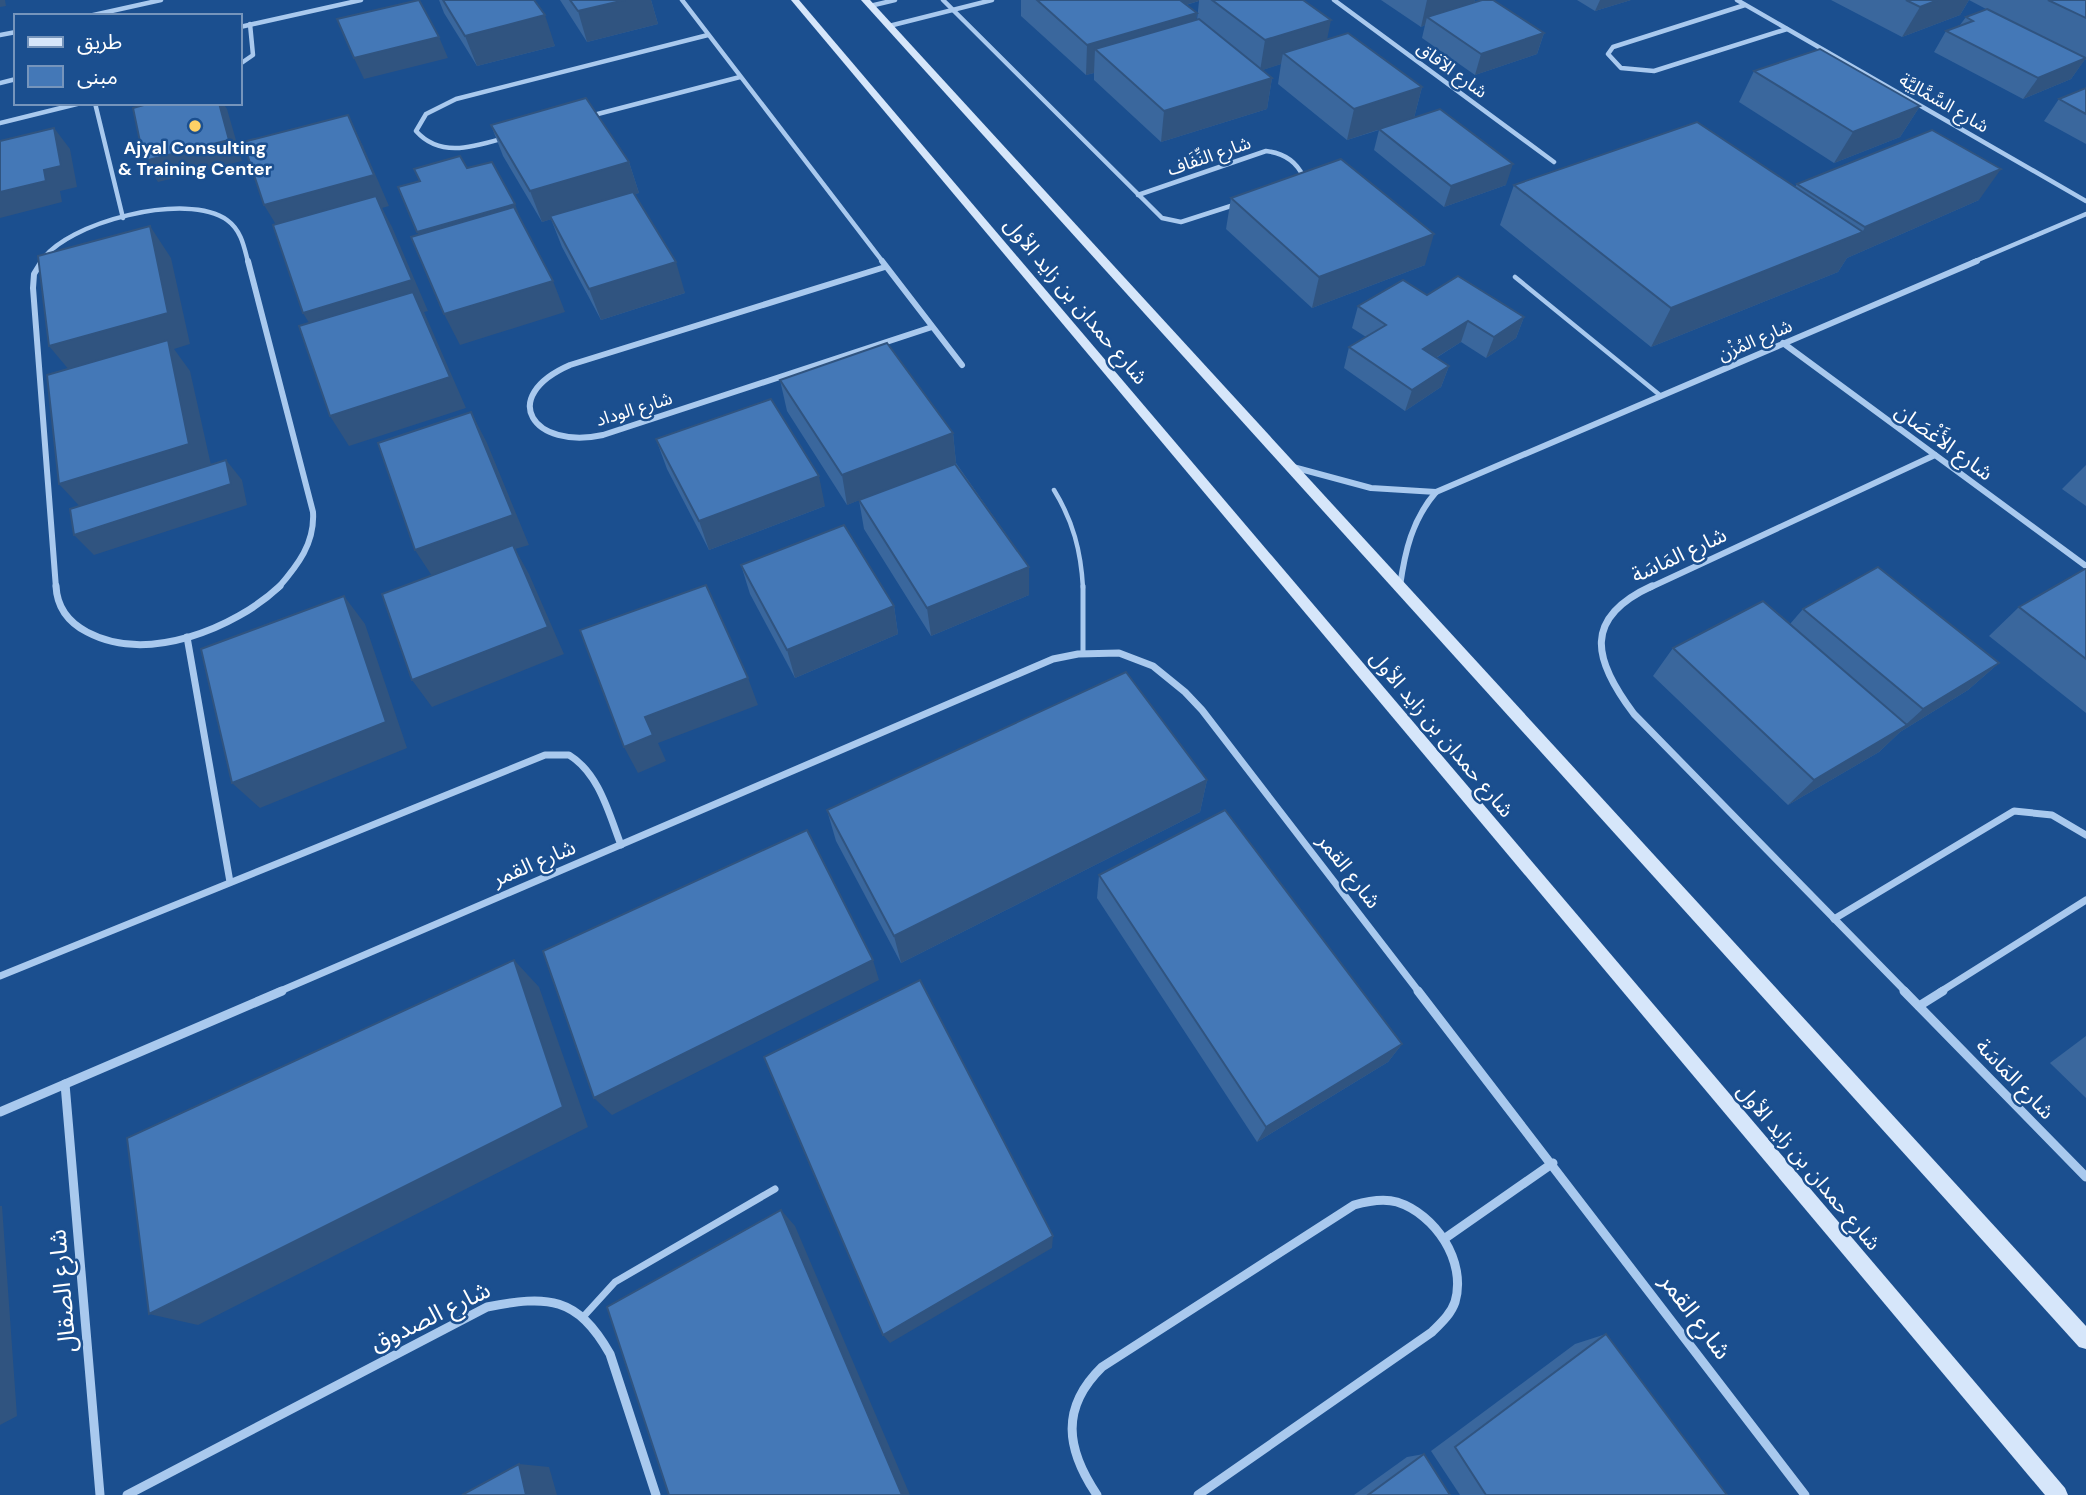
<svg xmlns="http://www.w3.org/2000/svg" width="2086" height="1495" font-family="'DM Sans','Noto Sans Arabic',sans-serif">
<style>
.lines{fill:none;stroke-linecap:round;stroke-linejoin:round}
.lane-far2{stroke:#a9c9ee;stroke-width:4.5}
.lane-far1{stroke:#a9c9ee;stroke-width:5}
.lane{stroke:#a9c9ee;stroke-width:7}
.street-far3{stroke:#a9c9ee;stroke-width:4.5}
.street-far2{stroke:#a9c9ee;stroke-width:6}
.street-far1{stroke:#a9c9ee;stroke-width:7}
.street{stroke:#a9c9ee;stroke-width:9}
.secondary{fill:#d6e6fa;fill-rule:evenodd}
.wall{fill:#3a679d;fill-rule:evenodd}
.shaded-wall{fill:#305480}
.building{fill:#4478b7;stroke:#305480;stroke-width:2}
.poi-dot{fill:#ffd166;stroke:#1b4f8f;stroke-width:2.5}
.labels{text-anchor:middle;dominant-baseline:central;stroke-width:5;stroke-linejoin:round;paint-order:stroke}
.far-street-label{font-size:18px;fill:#fff;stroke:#1b4f8f}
.far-poi-label{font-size:18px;font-weight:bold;fill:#fff;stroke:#1b4f8f}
.street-label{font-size:21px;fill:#fff;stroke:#1b4f8f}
.near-street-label{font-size:24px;fill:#fff;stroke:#1b4f8f}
</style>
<rect width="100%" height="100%" fill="#1b4f8f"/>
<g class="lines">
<g class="lane-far2">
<polyline points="1515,277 1661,396"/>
<path d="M1054,490c19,31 27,61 29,98"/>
</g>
<polyline class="lane-far1" points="1083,651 1083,586"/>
<polyline class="lane" points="584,1316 615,1282 775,1189"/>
<g class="street-far3">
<polyline points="682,0 883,262"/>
<polyline points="943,0 1162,218 1181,222 1237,204"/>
<polyline points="1334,0 1554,162"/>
<polyline points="1737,0 2086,201"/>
<polyline points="1745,5 1613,47 1608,54 1621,68 1654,71 1787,29"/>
<polyline points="870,6 895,0"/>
<polyline points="89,16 161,0"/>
<polyline points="889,26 992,0"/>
<polyline points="240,27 361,0"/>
<polyline points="0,35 16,32"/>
<polyline points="240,64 253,55 250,24"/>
<polyline points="0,83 16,79"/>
<polyline points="95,103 123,218"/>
<polyline points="590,116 740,77"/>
<polyline points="0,123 81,103"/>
<path d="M504,138c-31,9 -64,20 -88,-7l10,-17 30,-15 252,-64"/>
<path d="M1138,195l128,-44c17,2 30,10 37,25l-3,4"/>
<path d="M41,262c24,-40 147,-71 186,-42 14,10 17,26 21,42"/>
<polyline points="1973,262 2086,214"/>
</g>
<g class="street-far2">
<polyline points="42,261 34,274 33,288 56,588"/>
<path d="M248,261l65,251c2,31 -15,53 -35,76"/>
<polyline points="882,261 962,365"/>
<path d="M885,267l-315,98c-73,32 -37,85 33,70l329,-108"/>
<polyline points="1783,343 2086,566"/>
<polyline points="1293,467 1371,488 1436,492"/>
<path d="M1400,586c5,-35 12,-66 36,-94l541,-231"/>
<polyline points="1649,588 1935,455"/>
</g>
<g class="street-far1">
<path d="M56,586c1,22 12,36 31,46 60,32 147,-3 193,-46"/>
<path d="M1652,586c-70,32 -59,74 -18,128l272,278"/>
<polyline points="187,637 230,882"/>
<polyline points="1834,919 2014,811 2052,815 2086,835"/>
<path d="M0,976l545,-221h24c30,18 40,59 52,90"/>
<polyline points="278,992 1053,659 1078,654 1119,653 1153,666 1185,692 1202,710 1419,992"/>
<polyline points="1940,992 2086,900"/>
</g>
<g class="street">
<polyline points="1418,991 1805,1495"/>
<polyline points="1904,991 2086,1177"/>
<polyline points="1919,1006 1943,991"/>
<polyline points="65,1084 100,1495"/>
<polyline points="0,1112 282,991"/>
<polyline points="1444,1239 1553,1163"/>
<path d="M127,1495l360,-188c61,-12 90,-11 123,47l46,141"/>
<path d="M1097,1495c-31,-46 -37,-87 5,-128l252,-162c14,-4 29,-7 43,-3 38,12 70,59 58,100 -4,12 -14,21 -23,30l-234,163"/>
</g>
<g class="secondary">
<polygon points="791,0 799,0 2065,1488 2068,1495 2045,1495"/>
<polygon points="861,0 870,0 2086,1326 2086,1349 2079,1347"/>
</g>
</g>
<g class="wall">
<polygon points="439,0 534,0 555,46 477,66 444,13"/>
<polygon points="560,0 651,0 658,24 587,42"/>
<path d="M1021,0h282l24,40 95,47 -8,31 92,67 -62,22 -70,-57 5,-20 -32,10 -69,-56 3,-20 -19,6 10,8 -5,31 -106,33 -67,-62v-7l-8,2 -65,-59zM1199,1l-2,19h-1l1,-7 -11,-8z"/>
<polygon points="1381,0 1475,0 1475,2 1544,33 1537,54 1475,75 1422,38 1425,25 1421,27"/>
<polygon points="1577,0 1631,0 1595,11"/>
<polygon points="1831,0 2086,0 2086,60 2085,59 2071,79 2023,99 1934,52 1946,31 1960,25 1966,17 1986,9 1969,0 1960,15 1902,37"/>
<polygon points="1754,71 1920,106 1900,137 1834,163 1739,102"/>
<polygon points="2086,88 2086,144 2044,121 2059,99"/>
<polygon points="491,125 629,162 639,193 634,194 685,293 601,320 562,247 551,219 542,222 503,156"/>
<polygon points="1797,184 1979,200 1847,258 1838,272 1651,347 1500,225 1514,185 1795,187"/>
<polygon points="1231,198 1425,265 1312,308 1226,229"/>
<polygon points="1427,295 1524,317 1516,338 1486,358 1461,342 1436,358 1449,366 1441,387 1405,411 1344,368 1349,347 1366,337 1352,328 1358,306"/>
<polygon points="780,380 953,433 956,463 1029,567 1029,595 931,636 864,529 859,500 847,505 787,411"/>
<polygon points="656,439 825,506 709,550 667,469"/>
<polygon points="2086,465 2086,506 2062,489"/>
<polygon points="741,565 894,606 898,634 795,678 750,594"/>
<polygon points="2086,569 2086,713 1989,636 2019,607"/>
<polygon points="1803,609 1999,663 1968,690 1900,732 1879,752 1788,805 1653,676 1673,648 1790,624"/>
<polygon points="1207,780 1200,812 901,963 836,841 827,810"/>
<polygon points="1099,875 1402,1044 1388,1062 1257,1142 1097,898"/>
<polygon points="2086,1036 2086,1098 2050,1063"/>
<polygon points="1606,1334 1727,1495 1460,1495 1431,1451 1575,1344"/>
<polygon points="1424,1454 1450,1495 1354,1495 1407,1457"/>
</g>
<g class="shaded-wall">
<polygon points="0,0 5,0 6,6 0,7"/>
<polygon points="625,0 651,0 658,24 587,42 578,11"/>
<polygon points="1175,0 1199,0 1199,1 1174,8"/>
<polygon points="1427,0 1475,0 1472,10 1427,17 1425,25 1421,27"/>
<polygon points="1600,0 1631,0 1595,11"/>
<polygon points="1938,0 1969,0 1960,15 1902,37 1920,7"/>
<polygon points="1197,13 1194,43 1095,49 1094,73 1086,75 1087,45"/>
<polygon points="545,15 555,46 477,66 465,36"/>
<polygon points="1331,20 1325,50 1283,53 1281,64 1260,71 1265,40"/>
<polygon points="1544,33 1537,54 1475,75 1481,54"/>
<polygon points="439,37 448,58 364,79 354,58"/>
<polygon points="2086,58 2071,79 2023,99 2038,78"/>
<polygon points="1272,78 1267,109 1161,142 1164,111"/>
<polygon points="1422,87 1414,118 1347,140 1354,109"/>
<polygon points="219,103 223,103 227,109 242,161 158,182 144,161"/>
<polygon points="1920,106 1900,137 1834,163 1853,132"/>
<polygon points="348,115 363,146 389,206 382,208 392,227 428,311 424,312 466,408 349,446 330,416 322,344 303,313 283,236 264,205"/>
<polygon points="54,128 70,149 77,187 60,191 62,202 0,218 0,192 44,170"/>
<polygon points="629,162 639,193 542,222 530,191"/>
<polygon points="1513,164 1506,185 1444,207 1451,186"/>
<polygon points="2001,169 1979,200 1847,258 1838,272 1651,347 1671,308 1862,233 1865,227"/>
<polygon points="515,204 523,225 428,253 417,232"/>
<polygon points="150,226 171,258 190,344 174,349 190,371 213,474 87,514 59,484 75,377 49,346"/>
<polygon points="1434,234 1425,265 1312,308 1319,277"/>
<polygon points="676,262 685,293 601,320 589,289"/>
<polygon points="553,281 565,312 460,345 444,314"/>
<polygon points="1524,317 1516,338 1486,358 1494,337"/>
<polygon points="1468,321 1461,342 1416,370 1423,349"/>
<polygon points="1449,366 1441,387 1405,411 1412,390"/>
<polygon points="471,412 487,443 529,545 515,549 529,574 564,654 432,707 412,680 434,579 415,550"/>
<polygon points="953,433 956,463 847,505 842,475"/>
<polygon points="226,460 242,480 247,505 94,555 74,535"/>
<polygon points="819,476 825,506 709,550 699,521"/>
<polygon points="1029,567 1029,595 931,636 927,608"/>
<polygon points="344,596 365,624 407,748 260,808 232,783"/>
<polygon points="894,606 898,634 795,678 787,650"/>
<polygon points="1999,663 1968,690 1900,732 1879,752 1788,805 1814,780 1901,729 1923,709"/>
<polygon points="748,678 758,705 658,743 666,761 638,773 624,747 645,717"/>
<polygon points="1207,780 1200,812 901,963 894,936"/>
<polygon points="514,960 539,987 588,1127 198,1325 149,1314"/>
<polygon points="873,960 879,980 612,1115 594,1098"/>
<polygon points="1402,1044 1388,1062 1257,1142 1266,1127"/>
<polygon points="0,1206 2,1206 17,1416 0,1425"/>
<polygon points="781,1210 795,1226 910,1495 902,1495"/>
<polygon points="1053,1236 1052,1248 890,1343 883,1335"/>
<polygon points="519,1464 549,1467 557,1495 526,1495"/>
</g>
<g class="building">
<polygon points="419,0 439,37 354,58 337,19"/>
<polygon points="443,0 534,0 545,15 465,36"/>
<polygon points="570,0 625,0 578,11"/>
<polygon points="1037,0 1180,0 1197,13 1087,45"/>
<polygon points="1212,0 1303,0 1331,20 1265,40"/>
<polygon points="1482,0 1493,0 1544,33 1481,54 1427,17"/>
<polygon points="1906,0 1938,0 1920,7"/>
<polygon points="2048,0 2086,0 2086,18"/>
<polygon points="1987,9 2086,58 2038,78 1946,31 1973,21 1966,17"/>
<polygon points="1199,19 1272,78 1164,111 1095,49"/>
<polygon points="1348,33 1422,87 1354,109 1283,53"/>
<polygon points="1820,49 1920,106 1853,132 1754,71"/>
<polygon points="2086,88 2086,114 2059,99"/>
<polygon points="586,98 629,162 530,191 491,125"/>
<polygon points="151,103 219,103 229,140 144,161 133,108"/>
<polygon points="1440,109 1513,164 1451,186 1379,129"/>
<polygon points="348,115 374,175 264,205 243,142"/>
<polygon points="1697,122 1863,232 1671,308 1514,185"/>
<polygon points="54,128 61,166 44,170 46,181 0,192 0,141"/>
<polygon points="1932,130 2001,169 1865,227 1797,184"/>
<polygon points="460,156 467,168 492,162 515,204 417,232 398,187 420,181 414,169"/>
<polygon points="1341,159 1434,234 1319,277 1231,198"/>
<polygon points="633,192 676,262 589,289 550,216"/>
<polygon points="376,196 412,280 303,313 273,225"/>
<polygon points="514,207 553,281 444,314 411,237"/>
<polygon points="150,226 168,313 49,346 38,256"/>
<polygon points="1458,276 1524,317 1494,337 1468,321 1423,349 1449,366 1412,390 1349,347 1386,325 1358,306 1403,280 1427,295"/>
<polygon points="413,292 450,377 330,416 299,326"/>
<polygon points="168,340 189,444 59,484 47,375"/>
<polygon points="887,343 953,433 842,475 780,380"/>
<polygon points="771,399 819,476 699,521 656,439"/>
<polygon points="471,412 513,515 415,550 378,443"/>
<polygon points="226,460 231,484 74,535 70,509"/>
<polygon points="955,464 1029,567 927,608 859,500"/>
<polygon points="844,525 894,606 787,650 741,565"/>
<polygon points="513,545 548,627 412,680 382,594"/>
<polygon points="1878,567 1999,663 1923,709 1803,609"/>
<polygon points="2085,569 2086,569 2086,659 2019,607"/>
<polygon points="706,585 748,678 645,717 653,735 624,747 580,630"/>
<polygon points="344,596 386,722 232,783 201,649"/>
<polygon points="1763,601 1907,725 1814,780 1673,648"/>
<polygon points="1126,672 1207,780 894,936 827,810"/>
<polygon points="1225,810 1402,1044 1266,1127 1099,875"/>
<polygon points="807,830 873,960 594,1098 543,951"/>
<polygon points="514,960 563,1107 149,1314 127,1138"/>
<polygon points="920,980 1053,1236 883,1335 764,1057"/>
<polygon points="781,1210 902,1495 669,1495 607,1307"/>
<polygon points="1606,1334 1727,1495 1486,1495 1455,1447"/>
<polygon points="1424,1454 1450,1495 1368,1495"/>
<polygon points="519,1464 526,1495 462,1495"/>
</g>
<circle class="poi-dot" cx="195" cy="126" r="7"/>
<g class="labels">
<g class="far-street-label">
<text transform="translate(1452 70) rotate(36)">شارع الآفاق</text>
<text transform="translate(1944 103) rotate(30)">شارع السَّمَّالِيَّة</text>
<text transform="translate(1209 156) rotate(-19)">شارع النِّفَاف</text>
<text transform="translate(1755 340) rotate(-23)">شارع المُزْن</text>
<text transform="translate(634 409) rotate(-17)">شارع الوداد</text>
</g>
<g class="far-poi-label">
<text x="195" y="148">Ajyal Consulting<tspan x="195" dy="21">&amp; Training Center</tspan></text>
</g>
<g class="street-label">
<text transform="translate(1076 301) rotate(50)">شارع حمدان بن زايد الأول</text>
<text transform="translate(1944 442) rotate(36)">شارع الأَغْصَان</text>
<text transform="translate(1679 555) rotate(-25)">شارع المَاسَة</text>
<text transform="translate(1442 734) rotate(50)">شارع حمدان بن زايد الأول</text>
<text transform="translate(534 863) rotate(-23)">شارع القمر</text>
<text transform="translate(1349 871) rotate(52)">شارع القمر</text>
<text transform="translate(2015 1079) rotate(46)">شارع المَاسَة</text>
<text transform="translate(1809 1167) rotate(50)">شارع حمدان بن زايد الأول</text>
</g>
<g class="near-street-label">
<text transform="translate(62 1291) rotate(-95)">شارع الصقال</text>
<text transform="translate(430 1316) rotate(-26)">شارع الصدوق</text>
<text transform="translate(1696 1316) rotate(53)">شارع القمر</text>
</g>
</g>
<rect x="14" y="14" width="228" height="91" fill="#1b4f8f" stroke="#7695bc" stroke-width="2"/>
<rect x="28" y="37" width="35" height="10" fill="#d6e6fa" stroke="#7695bc" stroke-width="2"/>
<text x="77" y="49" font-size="21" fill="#ffffff">طريق</text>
<rect x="28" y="66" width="35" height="21" fill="#4478b7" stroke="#7695bc" stroke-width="2"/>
<text x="77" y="84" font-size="21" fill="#ffffff">مبنى</text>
</svg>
